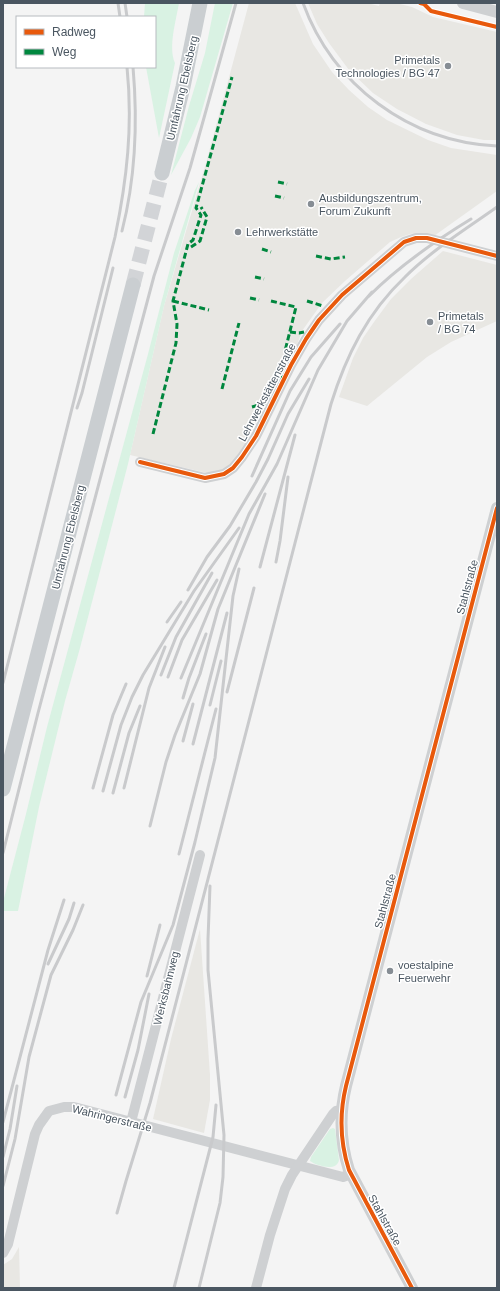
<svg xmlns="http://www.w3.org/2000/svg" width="500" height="1291" font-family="Arial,sans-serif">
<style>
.commercial{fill:#e8e7e3}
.green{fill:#d9f2e3}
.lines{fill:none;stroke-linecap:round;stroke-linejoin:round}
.primary-tunnel{stroke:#d2d4d7;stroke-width:15;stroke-dasharray:15 8;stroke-linecap:butt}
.minor{stroke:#ced0d2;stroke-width:10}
.tertiary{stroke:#ced0d2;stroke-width:12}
.primary{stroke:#caced1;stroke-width:15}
.rail{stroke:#c9cacc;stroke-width:3}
.quiet{stroke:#00873e;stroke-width:3;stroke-dasharray:6 3;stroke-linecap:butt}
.cycleway-casing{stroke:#fff;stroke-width:6}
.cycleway{stroke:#e8590c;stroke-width:4}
.poi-dot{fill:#868d94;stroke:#fff;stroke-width:1.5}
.labels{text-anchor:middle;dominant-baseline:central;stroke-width:3;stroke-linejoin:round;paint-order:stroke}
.poi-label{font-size:11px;fill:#4a5661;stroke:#fff;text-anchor:start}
.street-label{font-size:11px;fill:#4a5661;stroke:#fff}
</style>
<rect width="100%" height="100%" fill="#f4f4f4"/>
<g class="commercial">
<polygon points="249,3 295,3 313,44 332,72 349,90 368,107 387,120 428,140 451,148 497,155 497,191 434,236 420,233 410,234 401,237 390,242 345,281 322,303 302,331 297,345 281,374 246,443 235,459 230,465 224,470 207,473 130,455 164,306 206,163"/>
<polygon points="308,3 367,3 379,6 380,3 396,3 412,7 433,17 497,32 497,140 484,140 457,135 426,124 397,109 373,93 349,70 329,43 317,24"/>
<polygon points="443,251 497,265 497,321 451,342 427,357 367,406 339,397 353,358 363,338 374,322 391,299 411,279"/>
<polygon points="200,929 210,1075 210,1100 204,1133 153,1119 171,1039"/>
<polygon points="19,1247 20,1288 3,1288 3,1265 12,1259"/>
</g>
<g class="green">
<path d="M145,3h34c-3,18 -11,44 -4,60l-16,75 -13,-71h9v-50h-11z"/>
<polygon points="215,3 233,3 200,117 191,138 171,175 189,106 205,53"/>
<polygon points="199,182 164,306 128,464 80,648 65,701 39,807 18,911 3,911 3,902 26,814 47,727 148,354 174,253 195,190"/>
<path d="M333,1128l2,1 4,31c-2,12 -22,6 -29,1l1,-4 19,-28z"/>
</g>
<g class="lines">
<polyline class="primary-tunnel" points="133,285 162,173"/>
<g class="minor">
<polyline points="140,462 205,478 224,474 233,468 242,457 256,436 291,365 306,339 319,320 342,295 404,242 416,238 427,238 497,256"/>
<polyline points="131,1122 200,855"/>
<polyline points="3,1253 8,1244 35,1134 39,1125 49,1111 64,1107 74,1107 343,1177 351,1174"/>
<polyline points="256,1288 270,1235 285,1189 292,1175 333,1114 336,1111 341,1110"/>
</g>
<g class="tertiary">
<polyline points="463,3 497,12"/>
<path d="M412,1288l-63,-118c-9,-28 -10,-55 -3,-84l151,-578"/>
</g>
<g class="primary">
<polyline points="162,173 183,87 200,3"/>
<polyline points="3,789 133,285"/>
</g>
<g class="rail">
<polyline points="118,3 120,17"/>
<polyline points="125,3 127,17"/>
<path d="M303,3c30,82 106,139 194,143"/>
<path d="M122,231c14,-55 16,-107 11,-164"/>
<path d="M369,296c30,-30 66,-55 102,-77"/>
<polyline points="77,408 82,393 113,268"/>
<polyline points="252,476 290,391 311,357 340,324"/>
<polyline points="276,562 280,541 288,477"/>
<polyline points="260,567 295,435"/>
<polyline points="188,590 207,557 230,526 256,482 268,459 288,414 309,379"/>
<polyline points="167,622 181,602"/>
<polyline points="161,675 176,637 212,573"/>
<polyline points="168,677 182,640 217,580"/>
<polyline points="181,678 249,514 277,464 318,370 347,321 372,292"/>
<path d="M3,683l112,-446c12,-58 18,-111 12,-170"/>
<polyline points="227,692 254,588"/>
<polyline points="183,698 189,678 206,634"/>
<polyline points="210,705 221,661"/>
<polyline points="183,741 193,704"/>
<polyline points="193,744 227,613"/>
<polyline points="93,788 113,715 126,684"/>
<polyline points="124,788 149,688 165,647"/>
<polyline points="103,791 121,725 132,697 143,675 194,591 239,528"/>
<polyline points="113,793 129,733 140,706"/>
<polyline points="150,826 166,762 175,735 200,674 218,609 265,494"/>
<polyline points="3,853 38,713 154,276 190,168 236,3"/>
<polyline points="179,854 216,709"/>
<polyline points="48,964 69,919 74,903"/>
<polyline points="147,976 160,925"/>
<polyline points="116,1095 141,1002 173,925 195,842 215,758 233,596 239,569"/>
<polyline points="125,1097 138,1050 149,994"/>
<polyline points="3,1122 48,950 64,900"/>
<polyline points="3,1157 10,1129 17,1086"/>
<polyline points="3,1186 15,1139 29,1057 51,975 73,930 83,905"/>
<path d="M117,1213l9,-32 24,-78 181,-699c15,-48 36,-91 74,-127 27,-27 61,-48 92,-70"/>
<polyline points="174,1288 213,1137 216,1105"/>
<polyline points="199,1288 220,1203 223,1177 224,1135 208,970 208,939 210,886"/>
</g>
<g class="quiet">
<polyline points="278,182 287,184"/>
<polyline points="275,196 284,198"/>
<polyline points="191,247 200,241 207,217 201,207"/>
<polyline points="262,249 271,252"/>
<polyline points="316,256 331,259 345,257"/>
<polyline points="255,277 264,279"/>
<polyline points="250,298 259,300"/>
<polyline points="173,301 209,310"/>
<polyline points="271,301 296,307 285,351"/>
<polyline points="307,301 323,306"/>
<polyline points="290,332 299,333 304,332"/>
<polyline points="222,389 239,323"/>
<polyline points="252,407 265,403 277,377 285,377"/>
<polyline points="153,434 176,343 177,324 173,301 188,244 193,240 201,215 196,208 232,77"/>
</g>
<g class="cycleway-casing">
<g id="cycleway">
<polyline points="420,3 424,4 431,11 497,27"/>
<polyline points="140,462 205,478 224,474 233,468 242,457 256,436 291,365 306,339 319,320 342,295 404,242 416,238 427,238 497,256"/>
<path d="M412,1288l-63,-118c-9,-28 -10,-55 -3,-84l151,-578"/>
</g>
</g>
<use href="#cycleway" class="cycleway"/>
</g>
<g class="poi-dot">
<circle cx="448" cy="66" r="4"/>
<circle cx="311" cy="204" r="4"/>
<circle cx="238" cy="232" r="4"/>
<circle cx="430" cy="322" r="4"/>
<circle cx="390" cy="971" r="4"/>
</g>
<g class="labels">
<g class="poi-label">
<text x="440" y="60" text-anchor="end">Primetals<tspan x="440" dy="13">Technologies / BG 47</tspan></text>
<text x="319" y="198">Ausbildungszentrum,<tspan x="319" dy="13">Forum Zukunft</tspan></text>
<text x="246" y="232">Lehrwerkstätte</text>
<text x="438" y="316">Primetals<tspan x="438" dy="13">/ BG 74</tspan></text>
<text x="398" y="965">voestalpine<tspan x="398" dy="13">Feuerwehr</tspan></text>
</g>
<g class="street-label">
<text transform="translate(182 88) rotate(-77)">Umfahrung Ebelsberg</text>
<text transform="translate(267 392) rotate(-62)">Lehrwerkstättenstraße</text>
<text transform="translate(68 537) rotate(-76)">Umfahrung Ebelsberg</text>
<text transform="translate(467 587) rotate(-75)">Stahlstraße</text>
<text transform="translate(385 901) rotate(-75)">Stahlstraße</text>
<text transform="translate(166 988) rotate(-76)">Werksbahnweg</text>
<text transform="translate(112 1118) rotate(14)">Wahringerstraße</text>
<text transform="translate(385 1220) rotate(61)">Stahlstraße</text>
</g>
</g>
<rect width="500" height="1291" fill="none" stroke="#4a5661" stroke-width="8"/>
<rect x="16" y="16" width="140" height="52" fill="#ffffff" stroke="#b7bbc0"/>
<rect x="24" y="29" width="20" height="6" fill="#e8590c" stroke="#b7bbc0"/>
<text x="52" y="36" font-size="12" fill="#4a5661">Radweg</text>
<rect x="24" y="49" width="20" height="6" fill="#00873e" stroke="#b7bbc0"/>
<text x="52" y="56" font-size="12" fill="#4a5661">Weg</text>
</svg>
